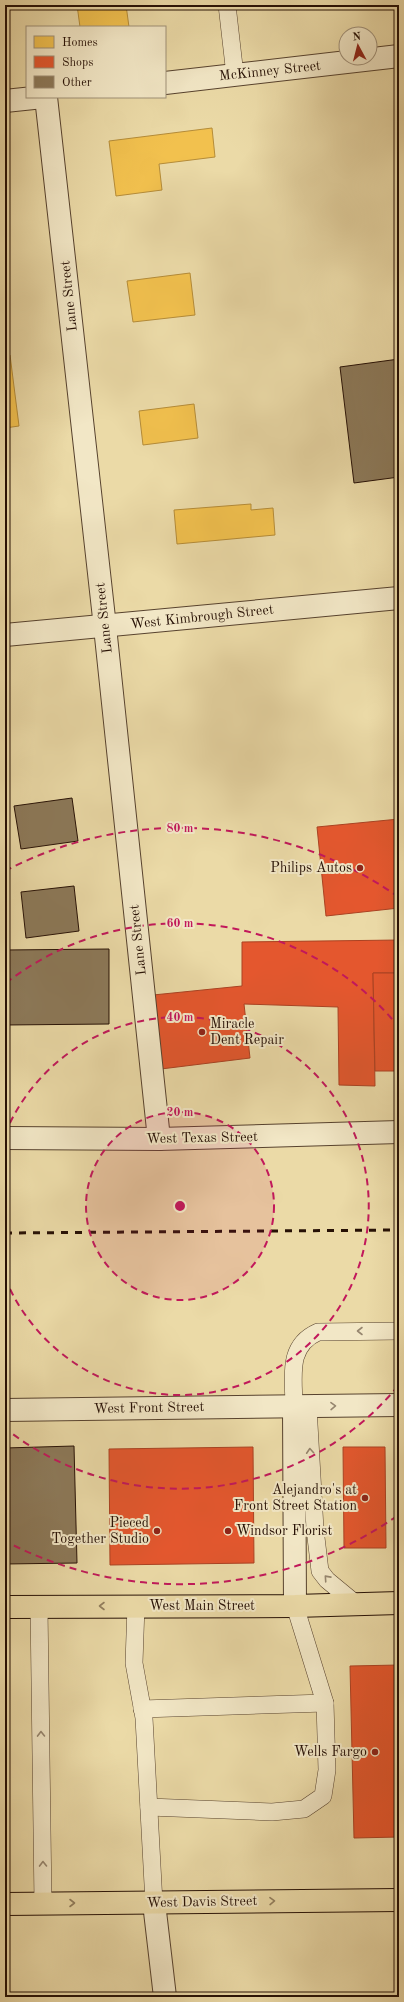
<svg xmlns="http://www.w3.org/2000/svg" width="404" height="2002" font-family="'Old Standard TT',serif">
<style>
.homes{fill:#f2c14e;stroke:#b58c38}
.shops{fill:#e4572e;stroke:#ab4222}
.building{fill:#8c7959;stroke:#261005}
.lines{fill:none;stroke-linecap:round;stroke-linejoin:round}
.lane-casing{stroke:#57422e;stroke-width:18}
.street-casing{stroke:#57422e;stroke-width:24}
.primary-casing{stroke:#261005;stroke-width:24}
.lane{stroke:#f2e7c6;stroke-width:17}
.street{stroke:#f2e7c6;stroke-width:22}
.primary{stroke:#ebdaa7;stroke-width:22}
.rail{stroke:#261005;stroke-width:3;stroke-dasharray:7 7;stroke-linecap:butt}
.oneway{stroke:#96866f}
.oneway2{stroke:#927f5e}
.ring{fill:none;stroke:#c2185b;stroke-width:2;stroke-dasharray:7 5}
.poi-dot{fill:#8f2418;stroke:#f2e7c6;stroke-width:1.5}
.labels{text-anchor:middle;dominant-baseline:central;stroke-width:4;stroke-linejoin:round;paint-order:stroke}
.street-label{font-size:14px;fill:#261005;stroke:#f2e7c6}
.poi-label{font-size:14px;fill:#261005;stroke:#f2e7c6;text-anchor:end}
.centre{fill:#c2185b;stroke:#f2e7c6;stroke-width:2}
.ring-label{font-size:12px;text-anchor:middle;font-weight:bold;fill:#c2185b;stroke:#f2e7c6;stroke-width:4;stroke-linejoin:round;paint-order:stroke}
</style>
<rect width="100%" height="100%" fill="#ebdaa7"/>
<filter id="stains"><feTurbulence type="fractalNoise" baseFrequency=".005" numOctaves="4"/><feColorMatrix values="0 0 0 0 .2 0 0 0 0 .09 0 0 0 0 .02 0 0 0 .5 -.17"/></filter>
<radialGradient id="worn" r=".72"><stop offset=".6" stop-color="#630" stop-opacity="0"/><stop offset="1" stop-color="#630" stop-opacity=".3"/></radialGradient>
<g class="homes">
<polygon points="77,5 126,5 129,27 80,27"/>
<polygon points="212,128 215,157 159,164 162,190 116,196 109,141"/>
<polygon points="190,273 195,315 133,322 127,281"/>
<polygon points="5,275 9,309 5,310"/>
<polygon points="10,355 19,426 5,428 5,356"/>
<polygon points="194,404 198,438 143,445 139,411"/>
<polygon points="251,504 251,510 273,508 275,535 177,544 174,510"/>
</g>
<g class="shops">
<polygon points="399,819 399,908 326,916 317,827"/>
<polygon points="399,940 399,973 373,973 375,1086 339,1085 338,1007 244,1004 250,1058 161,1069 153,995 242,986 242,942"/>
<polygon points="373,973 399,973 399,1071 375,1071"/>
<polygon points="253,1447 254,1563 110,1565 109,1449"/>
<polygon points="343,1447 385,1447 386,1548 344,1548"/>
<polygon points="399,1665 399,1837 354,1838 350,1666"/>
</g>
<g class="building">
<polygon points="399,359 399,477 354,483 340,367"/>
<polygon points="72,798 78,841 21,849 14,806"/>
<polygon points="74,886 79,931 26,938 21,892"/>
<polygon points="109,949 109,1024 5,1025 5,950"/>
<polygon points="74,1446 77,1563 5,1564 5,1448"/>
</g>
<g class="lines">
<g class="lane-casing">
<g id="lane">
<polyline points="227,5 235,75"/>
<path d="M294,1407c0,-29 -8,-61 24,-75l81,-1"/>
<polyline points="308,1407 315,1529 320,1571 327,1580 356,1604"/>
<polyline points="136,1606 134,1663 144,1718 154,1903"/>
<polyline points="39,1607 43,1903"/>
<polyline points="142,1709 325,1703 295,1606"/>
<polyline points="149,1807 272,1812 304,1809 323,1796 327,1770 325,1703"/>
</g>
</g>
<g class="street-casing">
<g id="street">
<polyline points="165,83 399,56"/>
<polyline points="46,97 105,627 159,1139"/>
<polyline points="5,101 43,97"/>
<polyline points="5,635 399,598"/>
<polyline points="5,1138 159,1139 399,1132"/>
<polyline points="294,1407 295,1606"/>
<polyline points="5,1410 399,1405"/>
<polyline points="154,1903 165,1997"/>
</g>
</g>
<g class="primary-casing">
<g id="primary">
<polyline points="5,1607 295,1606 399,1603"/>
<polyline points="5,1904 399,1900"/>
</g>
</g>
<use href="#lane" class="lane"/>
<use href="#street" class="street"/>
<use href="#primary" class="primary"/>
<polyline class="rail" points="5,1233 399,1230"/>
</g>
<defs><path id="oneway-chevron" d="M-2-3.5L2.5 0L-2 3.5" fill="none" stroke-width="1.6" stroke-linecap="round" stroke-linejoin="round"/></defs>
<g class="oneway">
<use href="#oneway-chevron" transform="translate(360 1331) rotate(180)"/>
<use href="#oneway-chevron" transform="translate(333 1406) rotate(-1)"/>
<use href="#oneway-chevron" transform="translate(310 1451) rotate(-94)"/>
<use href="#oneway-chevron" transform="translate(327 1578) rotate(-132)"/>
<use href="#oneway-chevron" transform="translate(41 1734) rotate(-91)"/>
<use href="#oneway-chevron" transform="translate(43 1864) rotate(-91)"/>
</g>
<g class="oneway2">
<use href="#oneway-chevron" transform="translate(102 1606) rotate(180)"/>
<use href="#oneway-chevron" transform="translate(272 1901) rotate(-1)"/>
<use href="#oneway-chevron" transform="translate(72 1903)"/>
</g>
<circle cx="180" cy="1206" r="94" fill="#c2185b" fill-opacity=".12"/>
<g class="ring">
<circle cx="180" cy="1206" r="94"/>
<path d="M5 1134A189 189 0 1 1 5 1278"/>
<path d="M398 1386A283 283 0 0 1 6 1429M6 983A283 283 0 0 1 398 1026"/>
<path d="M397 1516A378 378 0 0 1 5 1541M5 871A378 378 0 0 1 397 896"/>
</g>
<g class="poi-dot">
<circle cx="360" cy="868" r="4"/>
<circle cx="202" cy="1032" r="4"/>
<circle cx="365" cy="1498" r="4"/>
<circle cx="157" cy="1531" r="4"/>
<circle cx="228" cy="1531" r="4"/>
<circle cx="375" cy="1752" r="4"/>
</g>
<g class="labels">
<g class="street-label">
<text transform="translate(270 71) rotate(-6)">McKinney Street</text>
<text transform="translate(69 296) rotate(-96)">Lane Street</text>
<text transform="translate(202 617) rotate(-6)">West Kimbrough Street</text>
<text transform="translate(104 618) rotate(-96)">Lane Street</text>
<text transform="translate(138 940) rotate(-96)">Lane Street</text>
<text transform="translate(202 1138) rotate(-1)">West Texas Street</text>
<text transform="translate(149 1408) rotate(-1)">West Front Street</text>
<text x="202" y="1606">West Main Street</text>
<text transform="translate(202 1902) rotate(-1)">West Davis Street</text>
</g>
<g class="poi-label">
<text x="352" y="868">Philips Autos</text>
<text x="210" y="1024" text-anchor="start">Miracle<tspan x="210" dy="16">Dent Repair</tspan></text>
<text x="357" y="1490">Alejandro's at<tspan x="357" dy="16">Front Street Station</tspan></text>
<text x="149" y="1523">Pieced<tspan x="149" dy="16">Together Studio</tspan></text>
<text x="236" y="1531" text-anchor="start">Windsor Florist</text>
<text x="367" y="1752">Wells Fargo</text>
</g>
</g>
<circle cx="180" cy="1206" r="6" class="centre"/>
<g class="ring-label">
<text x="180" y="832">80 m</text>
<text x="180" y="927">60 m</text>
<text x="180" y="1021">40 m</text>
<text x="180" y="1116">20 m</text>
</g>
<rect width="404" height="2002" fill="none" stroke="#ebdaa7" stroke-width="20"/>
<rect x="6" y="6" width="392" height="1990" fill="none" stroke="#261005" stroke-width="2"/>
<rect x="10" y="10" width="384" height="1982" fill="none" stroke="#261005"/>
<rect x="26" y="26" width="140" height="72" fill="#f2e7c6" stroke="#a09179"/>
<rect x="34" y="36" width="20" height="12" fill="#f2c14e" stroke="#a09179"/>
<text x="62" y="46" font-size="12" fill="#261005">Homes</text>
<rect x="34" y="56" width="20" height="12" fill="#e4572e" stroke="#a09179"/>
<text x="62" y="66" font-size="12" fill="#261005">Shops</text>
<rect x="34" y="76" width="20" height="12" fill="#8c7959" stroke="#a09179"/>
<text x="62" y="86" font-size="12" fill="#261005">Other</text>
<g transform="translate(358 46) rotate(353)"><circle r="19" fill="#f2e7c6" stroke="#a09179"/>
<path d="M0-3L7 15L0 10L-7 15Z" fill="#8f2418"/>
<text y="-6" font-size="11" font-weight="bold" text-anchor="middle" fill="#261005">N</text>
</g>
<rect width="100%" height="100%" filter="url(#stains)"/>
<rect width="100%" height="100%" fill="url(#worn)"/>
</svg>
